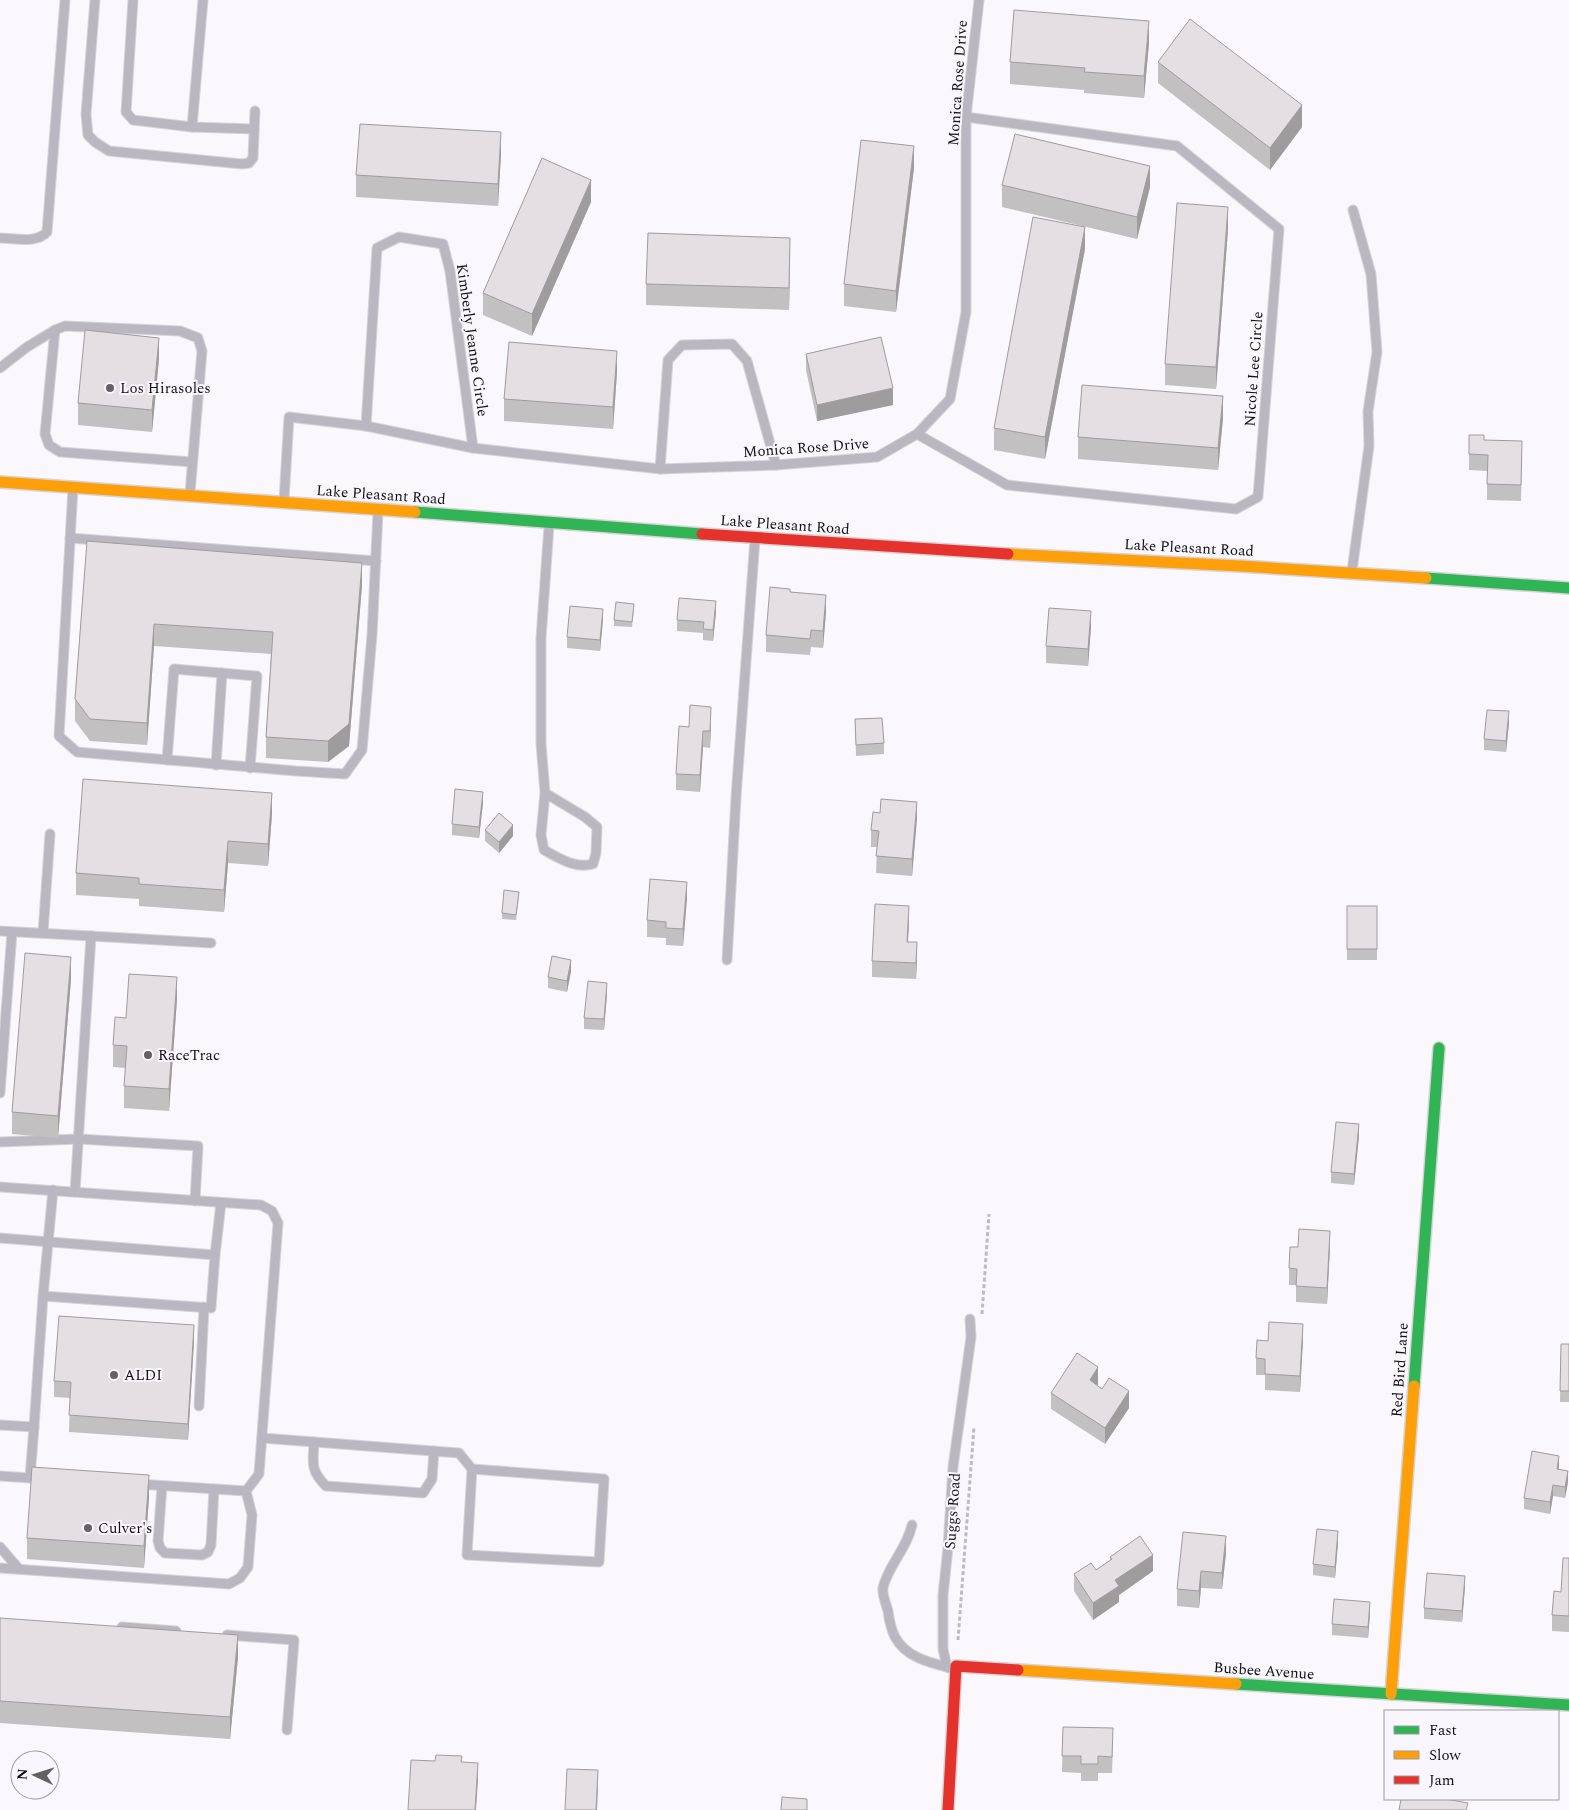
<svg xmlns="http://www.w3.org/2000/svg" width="1569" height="1810" font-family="Spectral,serif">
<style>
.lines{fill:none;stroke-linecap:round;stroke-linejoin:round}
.lane-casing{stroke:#d5d4d6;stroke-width:11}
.fast-casing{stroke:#d5d4d6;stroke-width:14}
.slow-casing{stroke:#d5d4d6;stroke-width:14}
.jam-casing{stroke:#d5d4d6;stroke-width:14}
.path{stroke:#bebbc0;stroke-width:3;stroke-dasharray:4 2.5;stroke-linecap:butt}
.lane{stroke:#bbb7c0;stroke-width:9}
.fast{stroke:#30b455;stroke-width:11}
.slow{stroke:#ff9f0a;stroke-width:11}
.jam{stroke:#e5322d;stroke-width:11}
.wall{fill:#c3c0c2}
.shaded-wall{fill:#9f9c9e}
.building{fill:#e3dfe2;stroke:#9f9c9e}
.poi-dot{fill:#636165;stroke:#faf6fe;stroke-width:2}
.labels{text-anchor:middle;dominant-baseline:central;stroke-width:4;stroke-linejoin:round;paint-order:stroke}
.street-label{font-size:15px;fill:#121014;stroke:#faf6fe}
.poi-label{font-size:15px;fill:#121014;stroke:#faf6fe;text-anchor:start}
</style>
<rect width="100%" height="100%" fill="#faf8fc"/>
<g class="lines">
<g class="lane-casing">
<g id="lane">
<polyline points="95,0 86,114 88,135 95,142 109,151 242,164 249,163 253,158 255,111"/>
<polyline points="133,0 126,112 133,120 192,127 203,0"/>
<polyline points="192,127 254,129"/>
<path d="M0,238c15,0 36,6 47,-6l18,-232"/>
<polyline points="0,368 27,347 55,330"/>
<polyline points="366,426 377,248 399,237 443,244 450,271 473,448"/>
<polyline points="917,434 1007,485 1236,509 1258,497 1279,229 1177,146 966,117"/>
<polyline points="660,469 668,360 682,345 732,344 747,361 776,465"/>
<polyline points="73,488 59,736 77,752 296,771 345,774 362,750 372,635 378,512"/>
<polyline points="190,493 202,351 198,338 180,331 65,326 55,330 45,434 49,445 60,452 192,462"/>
<polyline points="284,500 289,417 366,426 473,448 660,469 776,465 877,457 917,434 950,399 966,312 966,117 979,0"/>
<polyline points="70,538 376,561"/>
<polyline points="1352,571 1369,446 1368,411 1377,352 1371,274 1353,210"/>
<polyline points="167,760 174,669 257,676 250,768"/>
<polyline points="216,765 222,673"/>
<path d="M545,793l40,24 12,10 -1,26 -3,11c-18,5 -34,-6 -49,-14l-3,-15 4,-42 -4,-50v-105l8,-112"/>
<polyline points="0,931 91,936 75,1192"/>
<polyline points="43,933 50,834"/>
<polyline points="91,936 211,943"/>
<polyline points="727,960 736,797 755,539"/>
<polyline points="0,1093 12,932"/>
<polyline points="0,1142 79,1139 198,1146 195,1201"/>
<polyline points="0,1187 261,1205 272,1211 278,1223 259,1474 246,1491"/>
<polyline points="0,1238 215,1255 211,1308 43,1296 34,1427 0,1425"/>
<polyline points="215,1255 221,1203"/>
<polyline points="43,1296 53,1190"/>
<polyline points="199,1406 204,1307"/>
<polyline points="262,1438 459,1453 472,1469 604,1479 599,1562 467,1555 472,1469"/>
<path d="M314,1442c-1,21 -4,28 12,44l97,7 9,-14 2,-28"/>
<polyline points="0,1476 30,1478 34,1427"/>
<polyline points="138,1484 246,1491"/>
<polyline points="162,1486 158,1541 160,1548 165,1553 202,1555 208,1552 211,1545 214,1489"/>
<path d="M912,1525c-5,24 -25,42 -29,63 -1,6 3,16 5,23 1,8 3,18 7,26 10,19 32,25 52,30"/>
<polyline points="0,1547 19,1569"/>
<polyline points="0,1568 229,1584 240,1578 248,1567 252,1515 246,1491"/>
<polyline points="122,1627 176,1631"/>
<polyline points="227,1635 294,1640 287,1730"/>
<polyline points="949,1668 947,1667 943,1649 943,1595 948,1548 953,1467 971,1337 970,1319"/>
</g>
</g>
<g class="fast-casing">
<g id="fast">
<polyline points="415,512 702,534"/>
<polyline points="1426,578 1569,588"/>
<polyline points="1414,1386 1439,1048"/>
<polyline points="1236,1684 1569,1705"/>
</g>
</g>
<g class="slow-casing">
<g id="slow">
<polyline points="0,482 415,512"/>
<polyline points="1008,554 1240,566 1426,578"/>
<polyline points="1018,1670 1236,1684"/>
<polyline points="1391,1694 1414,1386"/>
</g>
</g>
<g class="jam-casing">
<g id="jam">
<polyline points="702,534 1008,554"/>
<polyline points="948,1810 956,1666 1018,1670"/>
</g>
</g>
<g class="path">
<polyline points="982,1314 989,1214"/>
<polyline points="958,1640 974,1427"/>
</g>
<use href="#lane" class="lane"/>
<use href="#fast" class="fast"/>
<use href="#slow" class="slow"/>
<use href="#jam" class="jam"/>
</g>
<g class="wall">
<polygon points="1149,43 1144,98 1084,93 1084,90 1010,84 1010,62"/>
<polygon points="1158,62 1302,127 1270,170 1158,83"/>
<polygon points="501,154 498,206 356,197 356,175"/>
<polygon points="914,168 896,312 844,306 844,284"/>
<polygon points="1002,185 1150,187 1137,239 1002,207"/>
<polygon points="591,202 532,336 483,315 483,293"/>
<polygon points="1228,229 1216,389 1165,385 1165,364"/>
<polygon points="1085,249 1045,459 994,450 994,428"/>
<polygon points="790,260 789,310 646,305 646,284"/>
<polygon points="806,354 893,405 817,421 806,370"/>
<polygon points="159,359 152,432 78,425 78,403"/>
<polygon points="617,372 613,429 504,421 504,399"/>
<polygon points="1223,418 1218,470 1078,459 1078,437"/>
<polygon points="1469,435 1484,440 1522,458 1521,501 1487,500 1487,471 1469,470"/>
<polygon points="87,541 362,585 349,746 328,762 266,758 266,737 271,654 154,646 147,745 90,741 75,721 75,699"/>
<polygon points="790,592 826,612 823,648 811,647 810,655 766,652 766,635"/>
<polygon points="634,609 632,627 614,626 614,620"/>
<polygon points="716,612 713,641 703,640 703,633 677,631 677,620"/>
<polygon points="603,620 600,651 567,648 567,637"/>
<polygon points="1091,627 1088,666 1046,663 1046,646"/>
<polygon points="855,719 884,743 884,754 856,756"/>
<polygon points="711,723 710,748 703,747 700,792 676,790 676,774 689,727"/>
<polygon points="1509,723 1506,752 1484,750 1484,739"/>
<polygon points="483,803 479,838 452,835 452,824"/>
<polygon points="880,813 917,818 912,876 876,873 877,847 871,847 871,830"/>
<polygon points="272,814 268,866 228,863 224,912 139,906 139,899 76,895 76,873"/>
<polygon points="485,830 513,836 499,853 485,841"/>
<polygon points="519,897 516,920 502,919 502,913"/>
<polygon points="687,898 683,946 666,945 666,938 647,937 647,920"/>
<rect x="1347" y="906" width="30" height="54"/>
<polygon points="909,922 908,942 917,958 916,979 872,977 872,961"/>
<polygon points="571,971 567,992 548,988 548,977"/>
<polygon points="71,979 58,1138 12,1134 12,1112"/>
<polygon points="607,994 604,1030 584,1029 584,1018"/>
<polygon points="177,999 169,1111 124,1108 124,1086 126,1068 113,1067 113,1045 126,1018"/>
<polygon points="1359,1136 1354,1185 1331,1183 1331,1172"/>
<polygon points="1330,1247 1327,1304 1296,1302 1296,1285 1289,1285 1289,1268"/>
<polygon points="1303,1340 1300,1392 1265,1390 1265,1375 1256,1375 1256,1358 1268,1341"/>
<polygon points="194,1342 188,1440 69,1432 70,1398 54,1397 54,1381"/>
<polygon points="1561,1344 1569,1344 1569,1402 1560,1402"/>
<polygon points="1098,1384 1097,1385 1129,1408 1105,1444 1051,1409 1051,1393"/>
<polygon points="1559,1467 1559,1469 1568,1482 1565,1498 1553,1496 1550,1514 1524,1509 1524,1498"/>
<polygon points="149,1497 144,1568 27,1559 27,1538"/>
<polygon points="1338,1543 1335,1578 1313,1575 1313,1564"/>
<polygon points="1226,1553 1222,1589 1201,1588 1199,1608 1177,1606 1177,1589"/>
<polygon points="1110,1557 1153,1571 1119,1595 1119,1602 1093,1620 1074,1591 1074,1574 1096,1570 1110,1560"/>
<polygon points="1569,1558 1569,1632 1552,1631 1552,1615 1561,1592"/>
<polygon points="1465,1587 1462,1622 1424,1619 1424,1608"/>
<polygon points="1370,1613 1368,1638 1332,1635 1332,1624"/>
<polygon points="0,1618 238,1657 230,1739 0,1723"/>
<polygon points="1063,1727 1113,1744 1112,1773 1098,1773 1098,1781 1081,1781 1081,1773 1062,1772"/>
</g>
<g class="shaded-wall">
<polygon points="1149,21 1149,43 1144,98 1144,76"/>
<polygon points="1302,105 1302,127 1270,170 1270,148"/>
<polygon points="501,132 501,154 498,206 498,184"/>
<polygon points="914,146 914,168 896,312 896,291"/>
<polygon points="1150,166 1150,187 1137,239 1137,217"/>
<polygon points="591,180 591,202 532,336 532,314"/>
<polygon points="1228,207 1228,229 1216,389 1216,367"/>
<polygon points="1085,227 1085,249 1045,459 1045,437"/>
<polygon points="790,238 790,260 789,310 789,288"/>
<polygon points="159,338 159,359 152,432 152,410"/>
<polygon points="617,351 617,372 613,429 613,407"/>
<polygon points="893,388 893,405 817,421 817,405"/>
<polygon points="1223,396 1223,418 1218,470 1218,448"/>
<polygon points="362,563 362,585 349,746 328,762 328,741"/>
<polygon points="826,595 826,612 823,648 823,631"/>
<polygon points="716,601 716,612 713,641 713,630"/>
<polygon points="603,609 603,620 600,651 600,640"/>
<polygon points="1091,611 1091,627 1088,666 1088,649"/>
<polygon points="154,624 154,646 147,745 147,723"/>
<polygon points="711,707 711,723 710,748 710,731"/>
<polygon points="1509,711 1509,723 1506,752 1506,741"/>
<polygon points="703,731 703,747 700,792 700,775"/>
<polygon points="483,792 483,803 479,838 479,827"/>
<polygon points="272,793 272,814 268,866 268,844"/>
<polygon points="917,802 917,818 912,876 912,859"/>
<polygon points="513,825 513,836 499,853 499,842"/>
<polygon points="228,841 228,863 224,912 224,890"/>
<polygon points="687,882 687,898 683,946 683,929"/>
<polygon points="909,906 909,922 907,958 907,942"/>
<polygon points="917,942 917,958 916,979 916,963"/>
<polygon points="71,957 71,979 58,1138 58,1116"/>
<polygon points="571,960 571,971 567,992 567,981"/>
<polygon points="177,977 177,999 169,1111 169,1089"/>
<polygon points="607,983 607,994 604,1030 604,1019"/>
<polygon points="1359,1124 1359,1136 1354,1185 1354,1174"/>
<polygon points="1330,1231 1330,1247 1327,1304 1327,1288"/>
<polygon points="1303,1324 1303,1340 1300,1392 1300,1376"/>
<polygon points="194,1325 194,1342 188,1440 188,1424"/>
<polygon points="1098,1367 1098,1384 1090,1397 1090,1380"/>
<polygon points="1129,1391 1129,1408 1105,1444 1105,1428"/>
<polygon points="1559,1456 1559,1467 1557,1480 1557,1469"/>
<polygon points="1568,1471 1568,1482 1565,1498 1565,1487"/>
<polygon points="149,1475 149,1497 144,1568 144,1546"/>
<polygon points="1553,1485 1553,1496 1550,1514 1550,1502"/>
<polygon points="1338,1531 1338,1543 1335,1578 1335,1567"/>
<polygon points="1226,1536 1226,1553 1222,1589 1222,1573"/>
<polygon points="1153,1555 1153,1571 1119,1595 1119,1602 1093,1620 1093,1603 1115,1580"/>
<polygon points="1201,1571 1201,1588 1199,1608 1199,1591"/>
<polygon points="1465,1576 1465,1587 1462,1622 1462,1611"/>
<polygon points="1370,1602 1370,1613 1368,1638 1368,1627"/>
<polygon points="238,1635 238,1657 230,1739 230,1717"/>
<polygon points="478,1763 478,1780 476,1810 475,1810"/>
<polygon points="598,1770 598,1787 597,1810 596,1810"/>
</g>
<g class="building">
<polygon points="1014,10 1149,21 1144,76 1084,72 1085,68 1010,62"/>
<polygon points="1190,19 1302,105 1270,148 1158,62"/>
<polygon points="360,124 501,132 498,184 356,175"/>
<polygon points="1015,134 1150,166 1137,217 1002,185"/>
<polygon points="861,140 914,146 896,291 844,284"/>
<polygon points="542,158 591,180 532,314 483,293"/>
<polygon points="1177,203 1228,207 1216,367 1165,364"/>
<polygon points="1033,217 1085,227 1045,437 994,428"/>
<polygon points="648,233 790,238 789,288 646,284"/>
<polygon points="85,330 159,338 152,410 78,403"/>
<polygon points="881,337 893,388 817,405 806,354"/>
<polygon points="509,342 617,351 613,407 504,399"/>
<polygon points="1082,385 1223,396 1218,448 1078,437"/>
<polygon points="1469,435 1484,435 1484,440 1522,441 1521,485 1487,484 1488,455 1469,454"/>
<polygon points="87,541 362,563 349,724 328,741 266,737 273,632 154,624 147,723 90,719 75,699"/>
<polygon points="770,587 790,589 790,592 826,595 823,631 811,630 810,639 766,635"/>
<polygon points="679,598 716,601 713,630 703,629 704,622 677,620"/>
<polygon points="616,602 634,604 632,622 614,620"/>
<polygon points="570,606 603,609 600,640 567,637"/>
<polygon points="1049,608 1091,611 1088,649 1046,646"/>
<polygon points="690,705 711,707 710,731 703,731 700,775 676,774 679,726 689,727"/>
<polygon points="1487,710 1509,711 1506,741 1484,739"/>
<polygon points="882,718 884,743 856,745 855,719"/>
<polygon points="83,779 272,793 268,844 228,841 224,890 139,884 139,878 76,873"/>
<polygon points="455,789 483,792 479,827 452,824"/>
<polygon points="881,799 917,802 912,859 876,856 879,831 871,830 873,812 880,813"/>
<polygon points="499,813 513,825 499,842 485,830"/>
<polygon points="650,879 687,882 683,929 666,928 666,922 647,920"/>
<polygon points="504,890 519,892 516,915 502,913"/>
<polygon points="875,904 909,906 907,942 917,942 916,963 872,961"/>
<rect x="1347" y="906" width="30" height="43"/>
<polygon points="25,953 71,957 58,1116 12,1112"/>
<polygon points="552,956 571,960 567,981 548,977"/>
<polygon points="129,974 177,977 169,1089 124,1086 127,1046 113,1045 115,1017 126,1018"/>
<polygon points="588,981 607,983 604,1019 584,1018"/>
<polygon points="1336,1122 1359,1124 1354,1174 1331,1172"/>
<polygon points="1299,1229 1330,1231 1327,1288 1296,1286 1297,1269 1289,1268 1290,1247 1298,1247"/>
<polygon points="59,1316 194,1325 188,1424 69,1415 71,1382 54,1381"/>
<polygon points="1269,1322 1303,1324 1300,1376 1265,1374 1265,1359 1256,1358 1257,1340 1268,1341"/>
<polygon points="1561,1344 1569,1344 1569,1391 1560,1391"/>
<polygon points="1077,1353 1098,1367 1090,1380 1102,1389 1109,1378 1129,1391 1105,1428 1051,1393"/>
<polygon points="1532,1451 1559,1456 1557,1469 1568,1471 1565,1487 1553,1485 1550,1502 1524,1498"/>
<polygon points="32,1467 149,1475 144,1546 27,1538"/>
<polygon points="1317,1529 1338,1531 1335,1567 1313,1564"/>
<polygon points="1183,1532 1226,1536 1222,1573 1201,1571 1199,1591 1177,1589"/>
<polygon points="1140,1536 1153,1555 1115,1580 1119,1586 1093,1603 1074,1574 1091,1563 1096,1570 1112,1559 1110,1557"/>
<polygon points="1563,1558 1569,1558 1569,1616 1552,1615 1554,1591 1561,1592"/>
<polygon points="1427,1573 1465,1576 1462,1611 1424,1608"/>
<polygon points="1334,1599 1370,1602 1368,1627 1332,1624"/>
<polygon points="0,1618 238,1635 230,1717 0,1701"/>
<polygon points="1063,1727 1113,1728 1112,1757 1098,1756 1098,1764 1081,1764 1081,1756 1062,1756"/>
<polygon points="436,1755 462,1756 461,1762 478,1763 475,1810 408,1810 411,1760 435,1761"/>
<polygon points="567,1769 598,1770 596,1810 565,1810"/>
<polygon points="782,1797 807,1799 807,1810 781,1810"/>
<polygon points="1401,1799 1446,1799 1468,1803 1466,1810 1399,1810"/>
</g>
<g class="poi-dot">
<circle cx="110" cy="388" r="5"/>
<circle cx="148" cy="1055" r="5"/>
<circle cx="114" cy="1375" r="5"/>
<circle cx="88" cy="1528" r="5"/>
</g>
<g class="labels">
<g class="street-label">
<text transform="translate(958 83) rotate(-86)">Monica Rose Drive</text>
<text transform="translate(472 340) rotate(82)">Kimberly Jeanne Circle</text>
<text transform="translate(1254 369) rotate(-86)">Nicole Lee Circle</text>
<text transform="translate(806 448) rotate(-4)">Monica Rose Drive</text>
<text transform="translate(381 495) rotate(4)">Lake Pleasant Road</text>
<text transform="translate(785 525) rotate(4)">Lake Pleasant Road</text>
<text transform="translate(1189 548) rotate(3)">Lake Pleasant Road</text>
<text transform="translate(1400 1370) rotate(-86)">Red Bird Lane</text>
<text transform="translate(953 1511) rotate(-86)">Suggs Road</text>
<text transform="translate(1264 1671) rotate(4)">Busbee Avenue</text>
</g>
<g class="poi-label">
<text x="120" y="388">Los Hirasoles</text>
<text x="158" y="1055">RaceTrac</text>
<text x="124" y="1375">ALDI</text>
<text x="98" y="1528">Culver's</text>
</g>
</g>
<rect x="1384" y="1710" width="175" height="90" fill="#faf6fe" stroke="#9d9aa0"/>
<rect x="1394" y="1726" width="25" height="8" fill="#30b455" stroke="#9d9aa0"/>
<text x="1429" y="1735" font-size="15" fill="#121014">Fast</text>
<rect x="1394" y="1751" width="25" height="8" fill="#ff9f0a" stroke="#9d9aa0"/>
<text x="1429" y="1760" font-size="15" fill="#121014">Slow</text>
<rect x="1394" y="1776" width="25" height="8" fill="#e5322d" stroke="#9d9aa0"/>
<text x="1429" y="1785" font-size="15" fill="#121014">Jam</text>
<g transform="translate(35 1775) rotate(274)"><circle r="24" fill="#faf6fe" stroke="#9d9aa0"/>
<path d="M0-4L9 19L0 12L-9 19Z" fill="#636165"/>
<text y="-8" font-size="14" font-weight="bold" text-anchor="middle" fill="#121014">N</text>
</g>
</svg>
